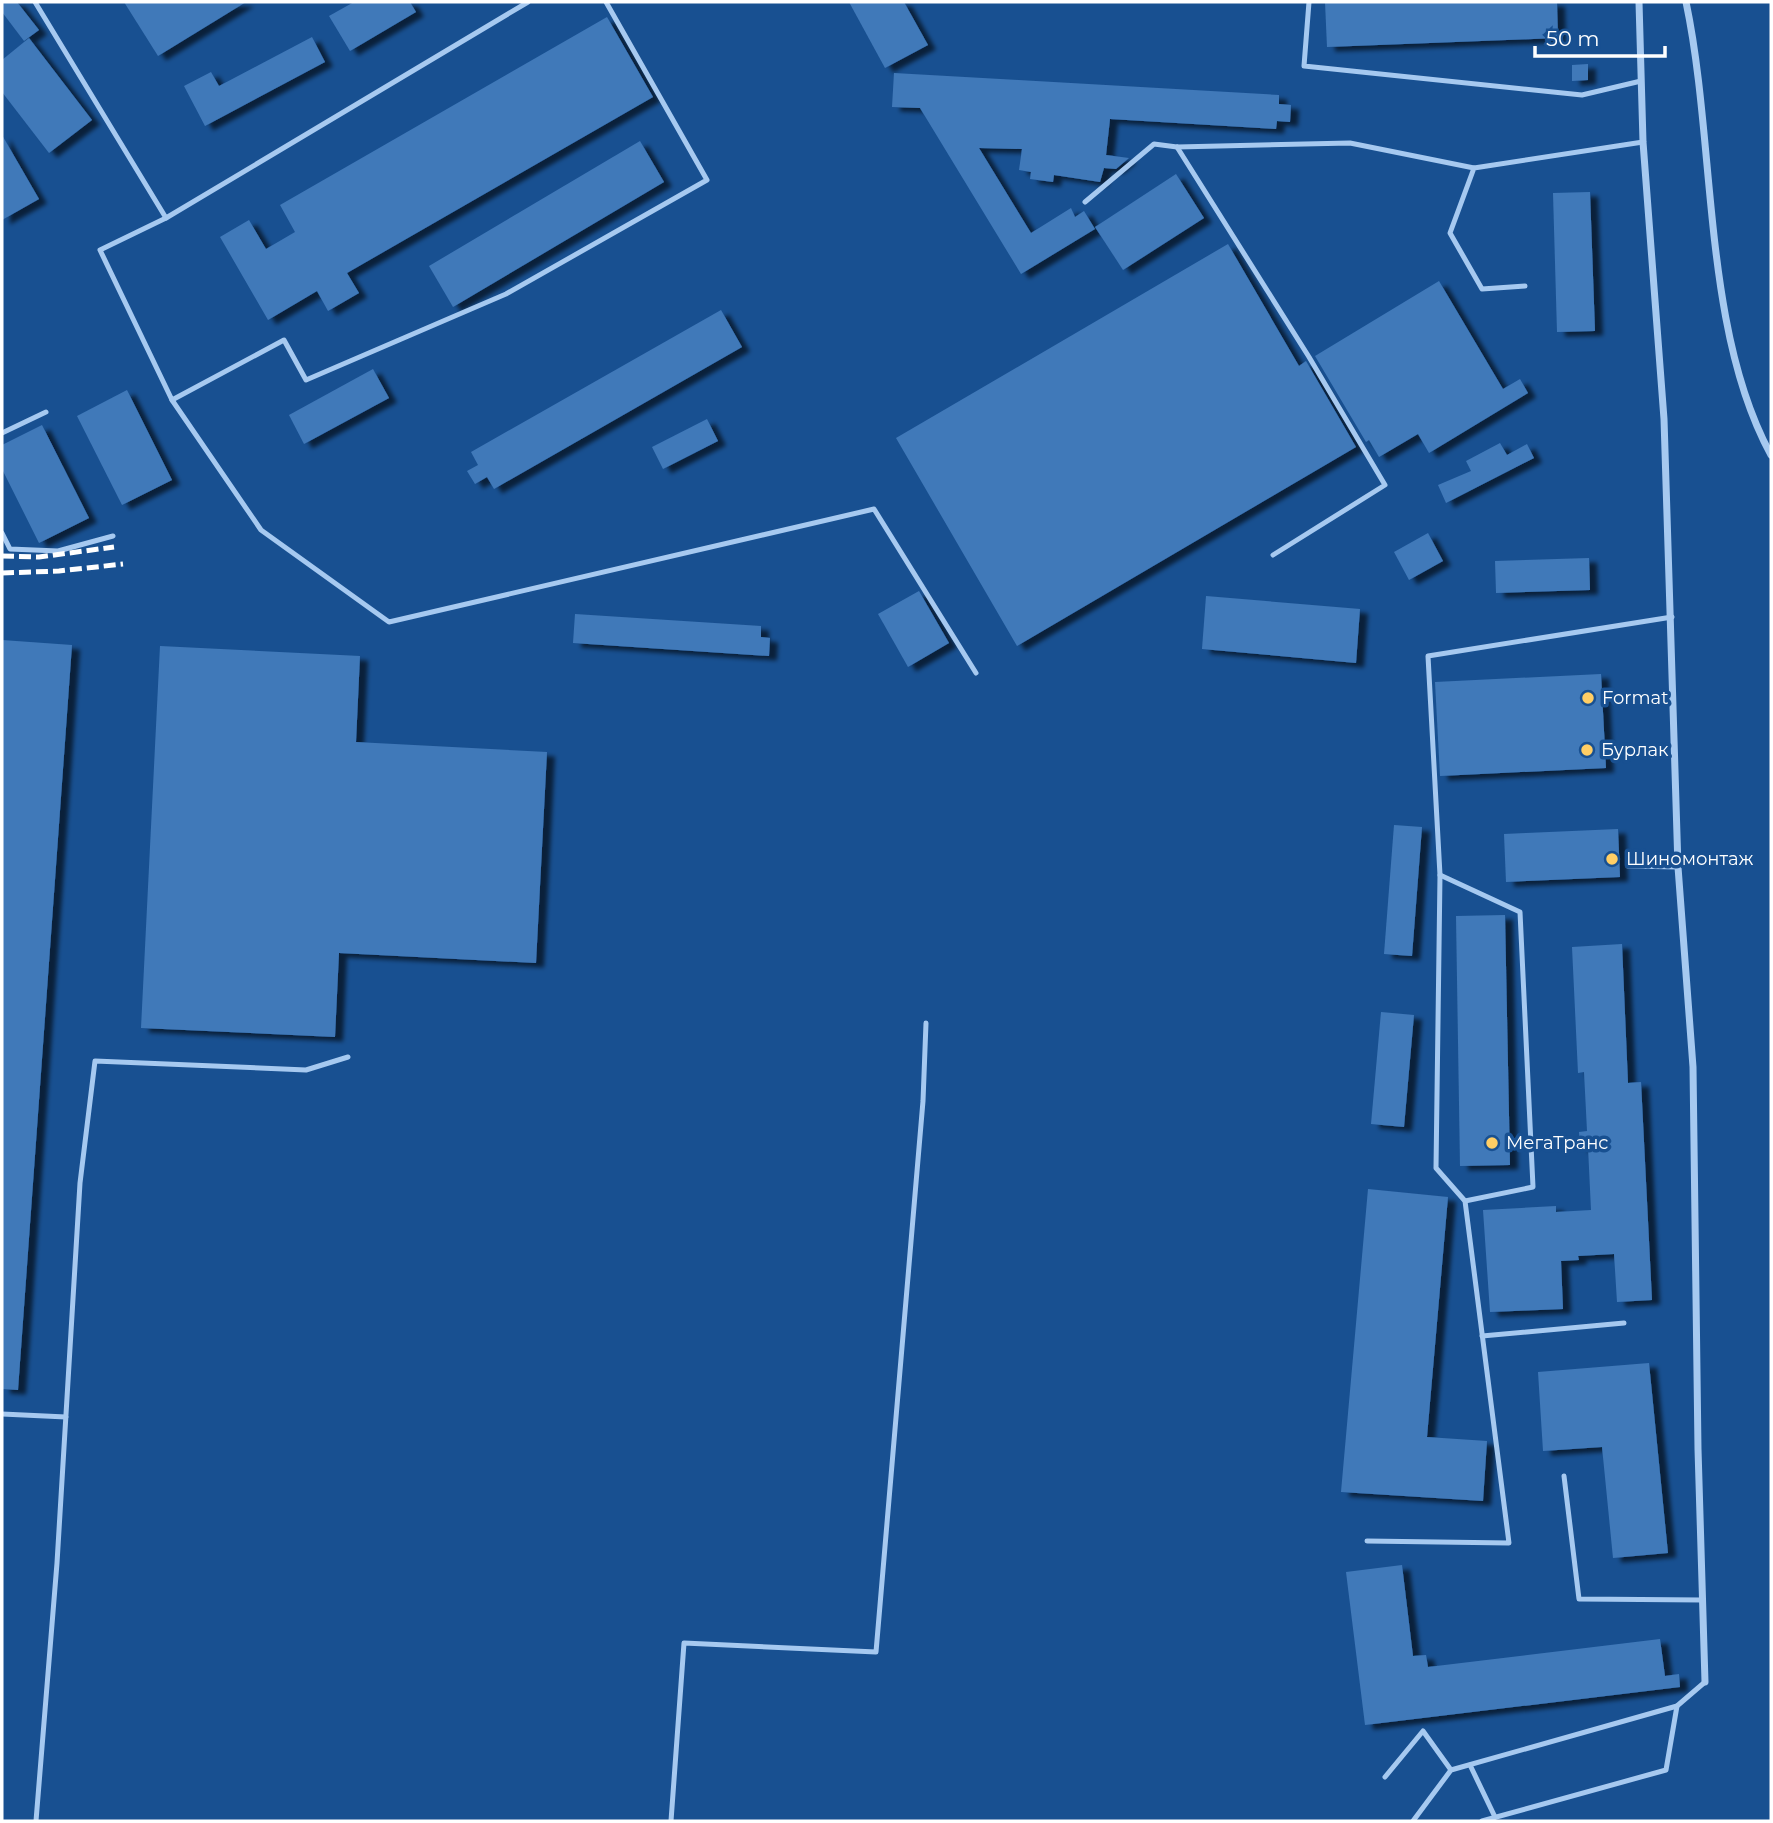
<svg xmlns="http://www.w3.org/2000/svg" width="1773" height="1823" font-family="Montserrat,sans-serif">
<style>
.building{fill:#4079b9;filter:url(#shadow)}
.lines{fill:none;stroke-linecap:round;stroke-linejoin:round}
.service{stroke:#a6c9f0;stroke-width:5}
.minor{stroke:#a6c9f0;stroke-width:7}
.rail{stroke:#fff;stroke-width:5;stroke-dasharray:12 5;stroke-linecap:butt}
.poi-dot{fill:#ffce65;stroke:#185091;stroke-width:2.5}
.labels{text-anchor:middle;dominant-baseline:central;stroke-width:7;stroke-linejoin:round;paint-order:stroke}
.poi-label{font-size:18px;fill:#fff;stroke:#185091;text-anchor:start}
</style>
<defs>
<filter id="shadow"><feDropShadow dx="8" dy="4.5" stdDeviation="2" flood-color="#0009"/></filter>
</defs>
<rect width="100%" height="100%" fill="#185091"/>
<g class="building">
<polygon points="2,2 17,2 39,30 24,41 2,12"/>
<polygon points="124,2 246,2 158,56"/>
<polygon points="354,2 410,2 416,12 350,51 329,16"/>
<polygon points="849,2 904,2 928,45 885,68"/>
<polygon points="1325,2 1557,2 1558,38 1327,47"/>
<polygon points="607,17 653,97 347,273 359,293 328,311 317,291 268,320 220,237 249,220 266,249 295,232 280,205"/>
<polygon points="312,37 325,62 205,126 184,86 211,72 219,86"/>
<polygon points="29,38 92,120 49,153 2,92 2,60"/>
<polygon points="1588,64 1588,80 1572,81 1572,65"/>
<polygon points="894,73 1279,95 1279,104 1291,105 1290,122 1277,121 1276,129 1110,119 1106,155 1129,158 1116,169 1104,168 1100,182 1054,175 1053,182 1030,179 1031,172 1019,170 1022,149 979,148 1031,233 1071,208 1075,217 1084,211 1095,229 1021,274 920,108 892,107"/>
<polygon points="2,135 39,199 2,220"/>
<polygon points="640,141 664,182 453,307 429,266"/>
<polygon points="1176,174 1204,218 1123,270 1095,227"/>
<polygon points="1590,192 1595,331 1557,332 1553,193"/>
<polygon points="1228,244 1299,366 1306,361 1356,447 1017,646 896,438"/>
<polygon points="1439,281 1503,389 1520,379 1528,393 1429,453 1418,434 1379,457 1369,440 1366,442 1315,356"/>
<polygon points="721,310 742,347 494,489 487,477 475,484 467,471 478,465 471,452"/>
<polygon points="373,369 389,398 304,444 289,415"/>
<polygon points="127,390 172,480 122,505 77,416"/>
<polygon points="707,419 718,441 663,469 652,447"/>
<polygon points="42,425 89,518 39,543 2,469 2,445"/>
<polygon points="1500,443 1507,455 1527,444 1534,458 1446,503 1438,485 1471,471 1466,461"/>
<polygon points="1428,533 1443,561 1409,580 1394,552"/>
<polygon points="1589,558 1590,590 1496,593 1495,561"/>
<polygon points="919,591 949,643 908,667 878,614"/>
<polygon points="1206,596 1360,609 1356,663 1202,649"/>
<polygon points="575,614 761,626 761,637 770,638 769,656 573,643"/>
<polygon points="2,640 72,645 18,1390 2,1389"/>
<polygon points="160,646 360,656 356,742 547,752 536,963 339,953 335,1037 141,1028"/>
<polygon points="1601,674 1606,768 1440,776 1435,682"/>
<polygon points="1394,825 1422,827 1412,956 1384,954"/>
<polygon points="1618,829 1620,877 1506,882 1504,834"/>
<polygon points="1505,915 1510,1165 1460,1166 1456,916"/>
<polygon points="1622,944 1628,1083 1641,1082 1652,1300 1617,1302 1614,1254 1578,1256 1579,1260 1561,1261 1563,1309 1490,1312 1483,1210 1556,1206 1556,1212 1591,1210 1588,1147 1580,1148 1579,1132 1587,1131 1584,1072 1578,1073 1572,947"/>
<polygon points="1381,1012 1414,1015 1404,1127 1371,1124"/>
<polygon points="1368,1189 1448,1197 1427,1437 1487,1441 1483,1501 1341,1492"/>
<polygon points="1649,1363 1668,1553 1613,1558 1602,1447 1543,1451 1538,1372"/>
<polygon points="1402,1565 1413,1656 1426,1655 1428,1667 1660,1639 1665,1676 1679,1674 1680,1687 1365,1725 1346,1572"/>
</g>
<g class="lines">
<g class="service">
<polyline points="35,2 166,218 528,2"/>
<polyline points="1309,2 1304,66 1582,95 1641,81"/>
<polyline points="1177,147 1309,357 1385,485 1273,555"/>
<polyline points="1085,202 1154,144 1177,147 1350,143 1474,168"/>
<polyline points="166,218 100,250 172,400 284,340 306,380 506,294 707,180 606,2"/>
<polyline points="1525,286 1482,289 1450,233 1474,168 1643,142"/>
<polyline points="172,400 261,530 389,622 874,509 976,673"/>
<polyline points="2,433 46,412"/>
<polyline points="2,533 10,549 58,551 113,536"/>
<polyline points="1628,866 1678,867"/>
<polyline points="1440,875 1520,912 1533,1187 1465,1201"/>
<polyline points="1482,1336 1624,1323"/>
<polyline points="2,1414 66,1417"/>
<polyline points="1564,1476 1579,1599 1702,1600"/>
<polyline points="1367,1541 1509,1543 1465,1201 1436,1168 1440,875 1428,656 1672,617"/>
<polyline points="1470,1765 1495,1817"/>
<polyline points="1385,1777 1423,1731 1451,1770"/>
<polyline points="36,1821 57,1563 80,1183 95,1061 306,1070 348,1057"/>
<polyline points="671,1821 684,1643 876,1652 923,1101 926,1023"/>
<polyline points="1413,1821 1451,1770 1677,1706 1705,1682"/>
<polyline points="1482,1821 1666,1770 1677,1706"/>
</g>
<g class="minor">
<polyline points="1639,2 1643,142 1664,419 1678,867 1693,1067 1698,1449 1705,1682"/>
<path d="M1686,2c30,142 16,327 85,453"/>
</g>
<g class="rail">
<polyline points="2,556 39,557 114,547"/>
<polyline points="2,573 59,571 123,564"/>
</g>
</g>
<g class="poi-dot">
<circle cx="1588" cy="698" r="7"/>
<circle cx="1587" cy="750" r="7"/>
<circle cx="1612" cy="859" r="7"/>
<circle cx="1492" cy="1143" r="7"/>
</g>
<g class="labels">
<g class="poi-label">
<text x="1602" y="698">Format</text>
<text x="1601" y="750">Бурлак</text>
<text x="1626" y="859">Шиномонтаж</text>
<text x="1506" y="1143">МегаТранс</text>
</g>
</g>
<rect width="1773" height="1823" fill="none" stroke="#ffffff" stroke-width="7"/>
<path d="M1535 46v10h130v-10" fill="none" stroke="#ffffff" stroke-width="3.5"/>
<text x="1546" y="46" font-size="21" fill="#ffffff" stroke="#185091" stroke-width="5" paint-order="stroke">50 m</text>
</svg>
